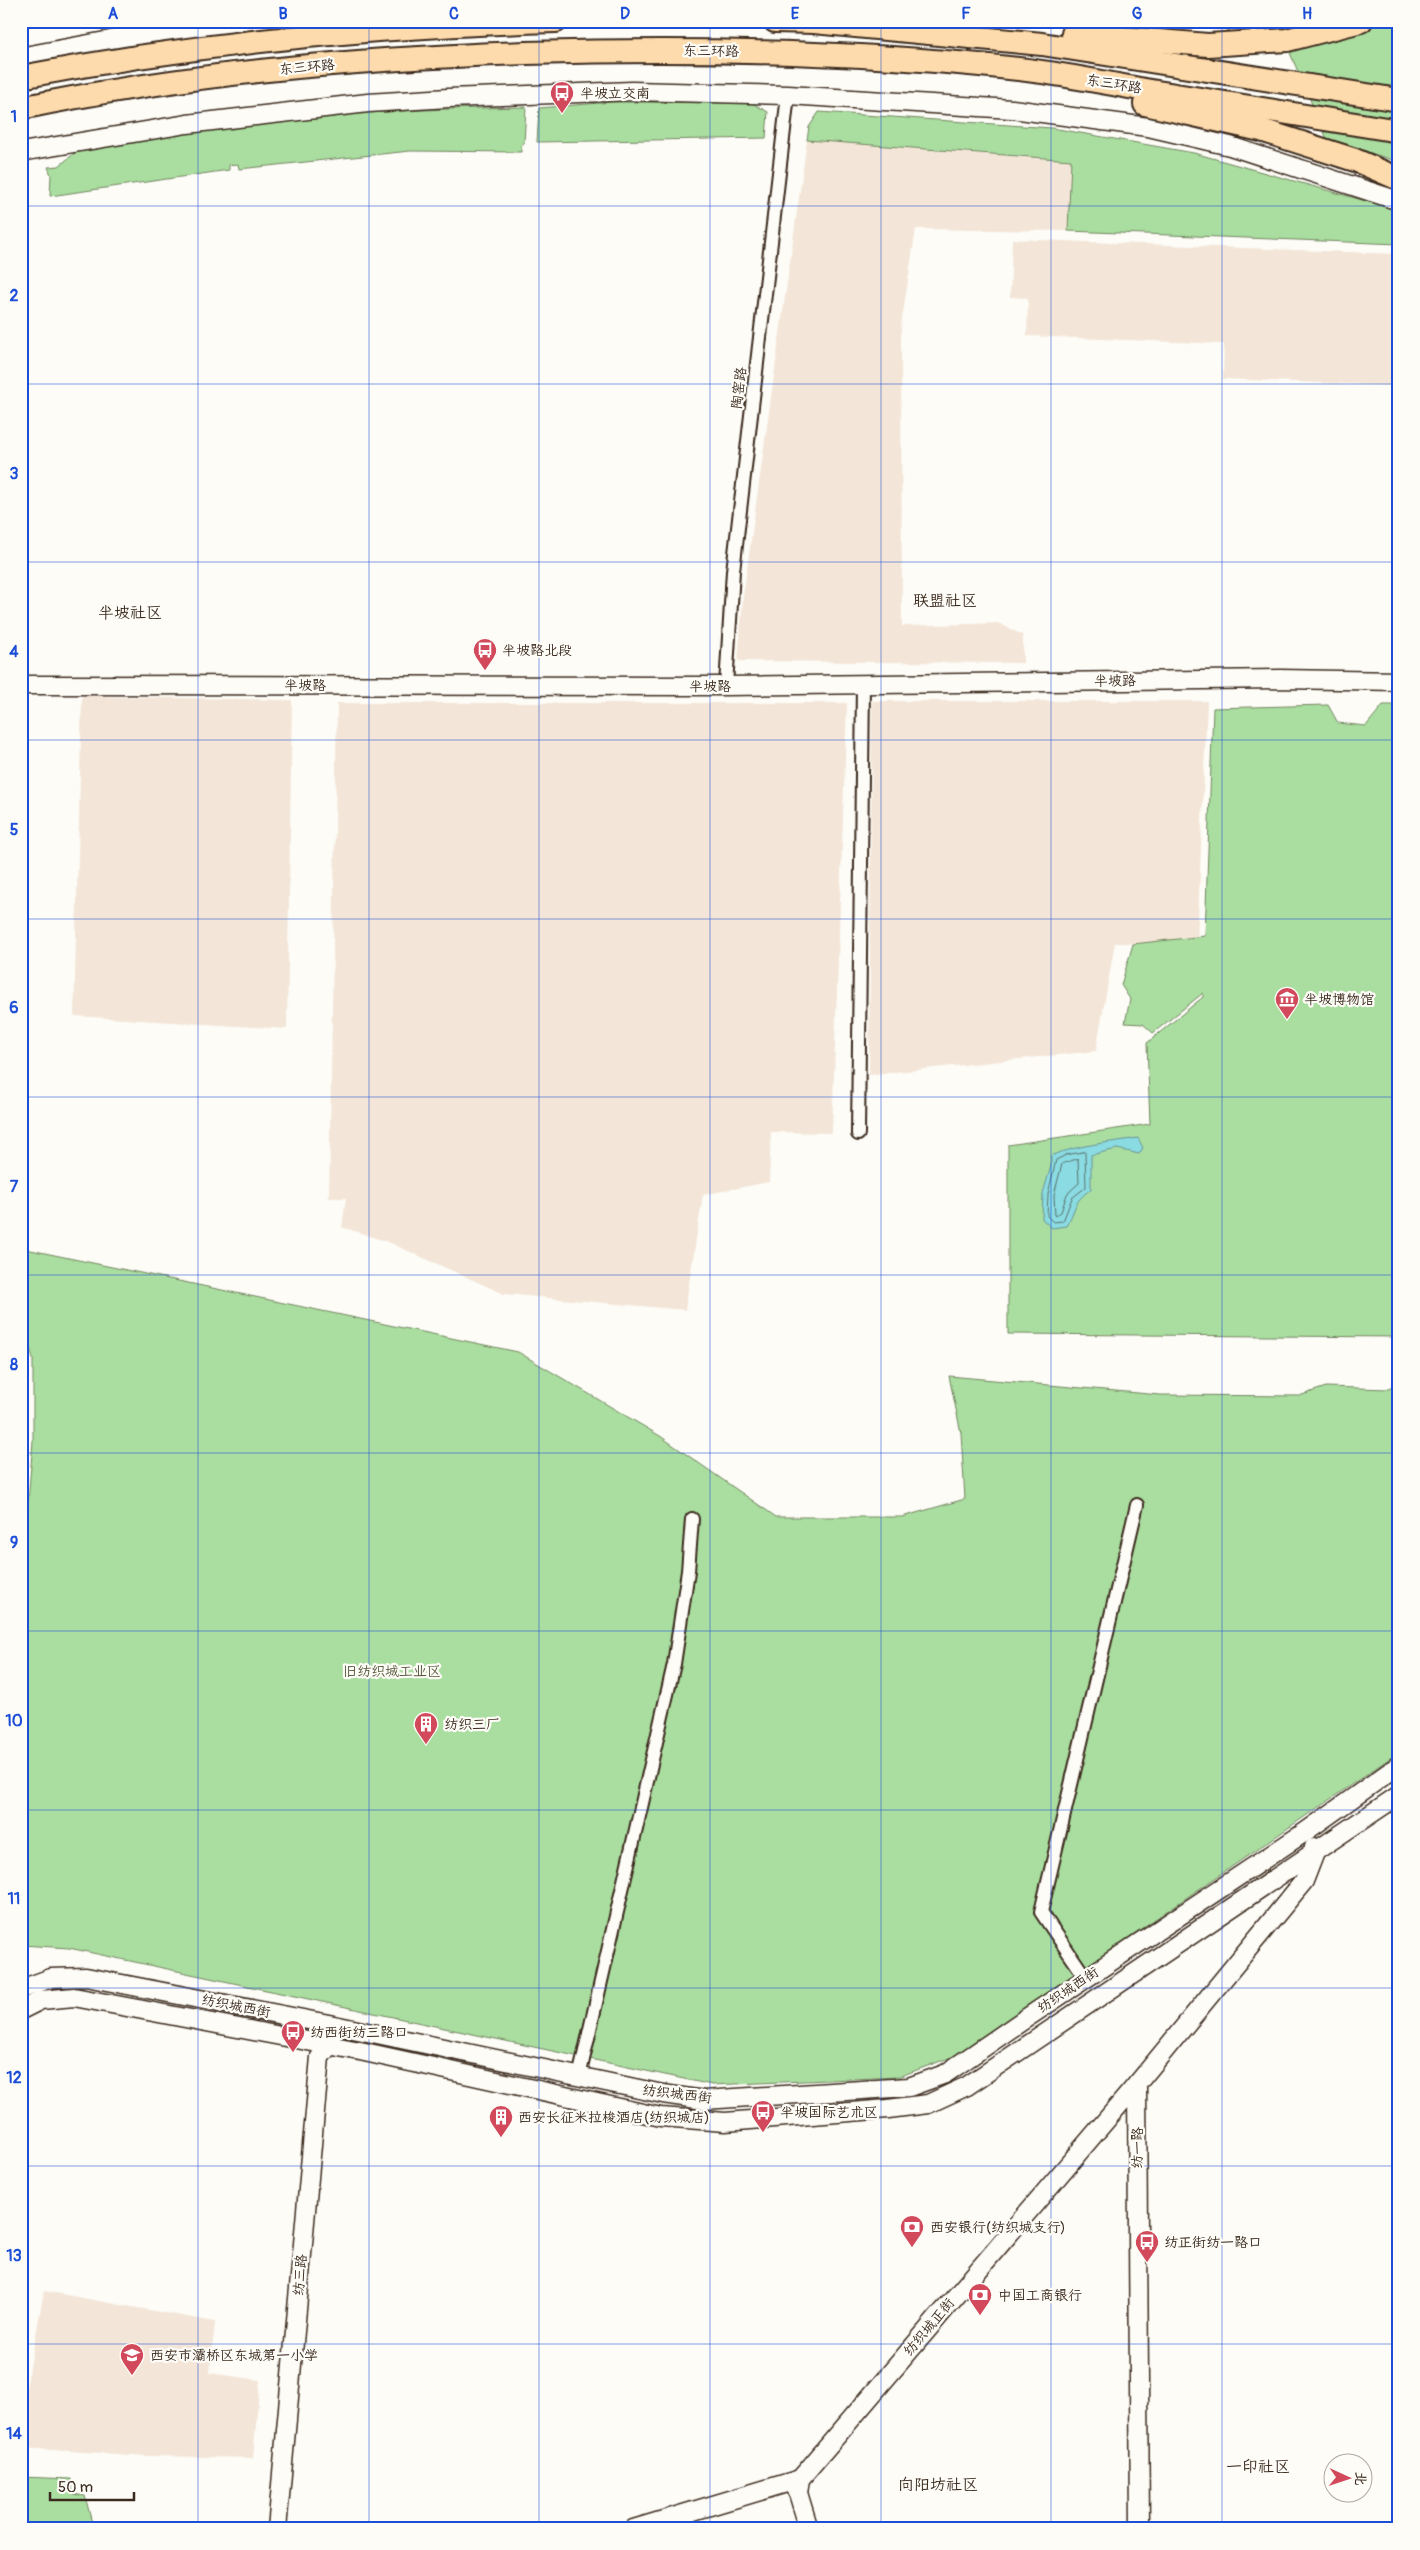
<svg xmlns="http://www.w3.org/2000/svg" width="1420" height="2550" font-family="Pangolin,'LXGW WenKai TC',sans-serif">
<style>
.built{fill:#f3e6d8}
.green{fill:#aadea0;stroke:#72845f}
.water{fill:#8adbe2;stroke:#6a9494}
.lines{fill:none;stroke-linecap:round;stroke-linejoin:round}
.shore{stroke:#5b716c;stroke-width:1}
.street-casing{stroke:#3b2a1e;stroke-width:16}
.secondary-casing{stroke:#3b2a1e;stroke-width:21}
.highway-casing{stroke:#3b2a1e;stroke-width:26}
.street{stroke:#fdfcf7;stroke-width:12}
.secondary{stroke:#fdfcf7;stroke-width:18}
.highway{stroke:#fedbac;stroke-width:22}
.grid{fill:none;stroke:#1d4ed8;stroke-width:1;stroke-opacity:0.55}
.labels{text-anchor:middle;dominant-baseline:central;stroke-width:4.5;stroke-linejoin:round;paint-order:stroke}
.street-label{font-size:14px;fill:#3b2a1e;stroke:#fdfcf7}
.poi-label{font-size:14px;fill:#3b2a1e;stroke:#fdfcf7;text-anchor:start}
.park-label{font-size:14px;fill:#57573e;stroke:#fdfcf7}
.quarter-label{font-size:16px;fill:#3b2a1e;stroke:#fdfcf7}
.neatline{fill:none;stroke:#1d4ed8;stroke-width:2}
.grid-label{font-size:16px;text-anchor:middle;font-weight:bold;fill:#1d4ed8}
</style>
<rect width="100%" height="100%" fill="#fdfcf7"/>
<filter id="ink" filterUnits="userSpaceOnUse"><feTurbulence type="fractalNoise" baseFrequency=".02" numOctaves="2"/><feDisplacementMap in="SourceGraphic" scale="10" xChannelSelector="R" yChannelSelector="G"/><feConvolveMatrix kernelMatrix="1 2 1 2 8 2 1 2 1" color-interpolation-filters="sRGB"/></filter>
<g filter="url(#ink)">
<g class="built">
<polygon points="807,140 1071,160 1068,231 916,229 901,326 902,626 998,623 1023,635 1023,663 738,661 743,597"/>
<polygon points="1012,239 1399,254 1399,386 1223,379 1224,344 1027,336 1028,298 1010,297"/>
<polygon points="82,696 292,700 287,1029 74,1016"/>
<polygon points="872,701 1207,701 1197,945 1115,943 1096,1051 869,1075"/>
<polygon points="337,703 847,703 832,1133 771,1132 769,1182 703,1195 685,1310 504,1294 388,1242 342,1227 346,1198 329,1198"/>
<polygon points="44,2291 215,2322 210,2373 260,2380 253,2458 147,2456 21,2448 21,2415"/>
</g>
<g class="green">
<polygon points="1379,21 1399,21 1399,162 1327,139 1290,53"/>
<polygon points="612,102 752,103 768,112 766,138 537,142 539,108"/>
<path d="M526,107l-2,36 -3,2v7l-111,-1 -171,18 -1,-5 -9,1v5l-14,2 -165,24 1,-21 -3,-8 11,-1 17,-14c43,-8 87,-16 131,-23 106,-15 212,-20 319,-22z"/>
<polygon points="819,112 1052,128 1194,153 1394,209 1399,212 1399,244 1068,231 1071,160 807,140 809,127"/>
<polygon points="1328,705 1338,723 1366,726 1383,705 1399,705 1399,1337 1008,1334 1008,1145 1150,1124 1147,1043 1203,997 1203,993 1153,1033 1143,1024 1125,1023 1130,999 1121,985 1133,944 1205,936 1213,708"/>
<polygon points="21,1248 518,1352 660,1436 776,1517 902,1517 965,1499 961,1433 949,1376 1160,1395 1299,1396 1326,1387 1389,1389 1399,1381 1399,1752 957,2055 898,2077 712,2085 69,1948 21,1945 21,1588 33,1441 33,1359 21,1313"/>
<polygon points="21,2477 71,2479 73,2494 85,2496 92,2523 66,2529 21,2529"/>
</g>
<path class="water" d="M1138,1138l5,10 -4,6 -22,-5 -26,6v34c-20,15 -13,18 -25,37l-14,2 -10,-9 1,-26 8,-27v-10c28,-12 58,-13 87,-18z"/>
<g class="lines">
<g class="shore">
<polygon points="1085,1152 1086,1187 1072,1198 1063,1221 1053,1222 1047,1216 1048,1194 1056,1160 1066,1155"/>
<polygon points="1078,1159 1079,1183 1067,1194 1061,1212 1055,1216 1054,1195 1062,1164"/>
</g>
<g class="street-casing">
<g id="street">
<polyline points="726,686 733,571 788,95"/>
<polyline points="858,1134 863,684"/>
<polyline points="1086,1978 1041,1912 1137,1505"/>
<polyline points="579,2077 674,1664 688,1571 692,1519"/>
</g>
</g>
<g class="secondary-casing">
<g id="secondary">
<polyline points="21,37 107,21"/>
<polyline points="21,152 187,124 368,103 448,98 632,91 788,95 1012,109 1148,127 1230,146 1399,201"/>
<polyline points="21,685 726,686 1280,679 1399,681"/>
<polyline points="21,1989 51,1978 86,1977 334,2025 663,2094 704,2100 909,2087 945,2074 1022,2021 1305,1832 1399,1765"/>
<polyline points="21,2010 41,2000 74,1997 360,2051 661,2117 725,2122 888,2109 928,2104 967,2086 1399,1795"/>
<polyline points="792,2483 798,2493 809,2529"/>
<polyline points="798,2493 800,2479 1137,2084"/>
<polyline points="277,2529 320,2057 329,2046 331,2037"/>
<polyline points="633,2529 800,2479"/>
<polyline points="1140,2529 1137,2084 1304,1881 1316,1850 1314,1847"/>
</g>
</g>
<g class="highway-casing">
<g id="highway">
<polyline points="775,21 814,22 1042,44 1399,100"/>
<polyline points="1073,34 1208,45 1287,40 1361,21"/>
<path d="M21,77c176,-34 356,-51 535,-56"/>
<polyline points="1145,104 1261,130 1355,160 1399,179"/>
<path d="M21,108c166,-35 336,-49 505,-55 167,-5 335,-2 501,17 42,5 83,14 124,21 83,13 165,27 248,40"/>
</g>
</g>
<use href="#street" class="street"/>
<use href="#secondary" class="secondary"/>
<use href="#highway" class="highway"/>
</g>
</g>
<path class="grid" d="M198,21v2508M369,21v2508M539,21v2508M710,21v2508M881,21v2508M1051,21v2508M1222,21v2508M21,206h1378M21,384h1378M21,562h1378M21,740h1378M21,919h1378M21,1097h1378M21,1275h1378M21,1453h1378M21,1631h1378M21,1810h1378M21,1988h1378M21,2166h1378M21,2344h1378"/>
<defs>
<g id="bus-pin" transform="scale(1.25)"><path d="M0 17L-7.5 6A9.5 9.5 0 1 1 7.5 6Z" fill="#d1495b" stroke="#fdfcf7"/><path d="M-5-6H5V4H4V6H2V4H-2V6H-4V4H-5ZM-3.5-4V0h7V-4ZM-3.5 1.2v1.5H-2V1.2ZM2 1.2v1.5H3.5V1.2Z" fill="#fff"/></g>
<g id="museum-pin" transform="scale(1.25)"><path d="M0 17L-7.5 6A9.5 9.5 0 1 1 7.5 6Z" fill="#d1495b" stroke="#fdfcf7"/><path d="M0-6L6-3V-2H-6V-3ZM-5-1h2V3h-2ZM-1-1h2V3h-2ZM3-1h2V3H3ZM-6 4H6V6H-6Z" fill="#fff"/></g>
<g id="building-pin" transform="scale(1.25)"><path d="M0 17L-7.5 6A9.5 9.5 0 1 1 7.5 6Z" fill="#d1495b" stroke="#fdfcf7"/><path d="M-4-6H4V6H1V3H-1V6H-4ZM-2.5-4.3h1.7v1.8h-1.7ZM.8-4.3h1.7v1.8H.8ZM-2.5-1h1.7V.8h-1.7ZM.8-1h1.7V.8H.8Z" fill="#fff"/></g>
<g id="bank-pin" transform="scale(1.25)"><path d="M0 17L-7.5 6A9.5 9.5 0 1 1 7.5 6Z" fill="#d1495b" stroke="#fdfcf7"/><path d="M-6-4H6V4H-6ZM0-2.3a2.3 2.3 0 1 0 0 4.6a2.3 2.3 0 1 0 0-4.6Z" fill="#fff"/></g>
<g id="school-pin" transform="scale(1.25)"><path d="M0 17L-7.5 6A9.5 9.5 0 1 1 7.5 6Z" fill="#d1495b" stroke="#fdfcf7"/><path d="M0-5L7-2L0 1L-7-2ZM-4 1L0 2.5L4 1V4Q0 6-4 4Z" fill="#fff"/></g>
</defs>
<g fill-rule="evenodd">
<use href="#bus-pin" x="562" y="93"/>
<use href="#bus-pin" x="485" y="650"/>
<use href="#museum-pin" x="1287" y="999"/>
<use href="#building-pin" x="426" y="1724"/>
<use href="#bus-pin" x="293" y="2032"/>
<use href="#bus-pin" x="763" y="2112"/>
<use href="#building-pin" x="501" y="2117"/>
<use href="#bank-pin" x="912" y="2227"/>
<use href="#bus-pin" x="1147" y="2242"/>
<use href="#bank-pin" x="980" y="2295"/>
<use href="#school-pin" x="132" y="2355"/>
</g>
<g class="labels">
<g class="street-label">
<text transform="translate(711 51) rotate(1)">东三环路</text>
<text transform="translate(307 67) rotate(-5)">东三环路</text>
<text transform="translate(1114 84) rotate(9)">东三环路</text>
<text transform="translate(739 388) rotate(-83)">陶窑路</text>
<text transform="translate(1115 681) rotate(-1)">半坡路</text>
<text x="305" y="685">半坡路</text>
<text x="710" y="686">半坡路</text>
<text transform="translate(1068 1990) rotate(-34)">纺织城西街</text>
<text transform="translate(236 2006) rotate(11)">纺织城西街</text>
<text transform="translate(677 2094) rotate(7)">纺织城西街</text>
<text transform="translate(1137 2148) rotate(-90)">纺一路</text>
<text transform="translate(300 2275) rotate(-85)">纺三路</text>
<text transform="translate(929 2327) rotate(-50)">纺织城正街</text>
</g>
<g class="poi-label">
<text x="580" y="93">半坡立交南</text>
<text x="502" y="650">半坡路北段</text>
<text x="1304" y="999">半坡博物馆</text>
<text x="444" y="1724">纺织三厂</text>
<text x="310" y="2032">纺西街纺三路口</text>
<text x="780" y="2112">半坡国际艺术区</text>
<text x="518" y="2117">西安长征米拉梭酒店(纺织城店)</text>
<text x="930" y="2227">西安银行(纺织城支行)</text>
<text x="1164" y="2242">纺正街纺一路口</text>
<text x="998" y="2295">中国工商银行</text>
<text x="150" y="2355">西安市灞桥区东城第一小学</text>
</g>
<g class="park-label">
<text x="392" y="1671">旧纺织城工业区</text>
</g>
<g class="quarter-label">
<text x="945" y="601">联盟社区</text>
<text x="130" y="613">半坡社区</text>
<text x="1258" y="2467">一印社区</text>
<text x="938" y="2485">向阳坊社区</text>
</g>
</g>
<rect width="1420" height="2550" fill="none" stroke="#fdfcf7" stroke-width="55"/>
<g transform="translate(1348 2478) rotate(93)"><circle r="24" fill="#fdfcf7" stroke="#afa8a0"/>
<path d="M0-4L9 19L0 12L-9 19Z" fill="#d1495b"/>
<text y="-8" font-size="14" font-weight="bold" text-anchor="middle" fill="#3b2a1e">北</text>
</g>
<path d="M50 2492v8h84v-8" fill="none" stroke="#3b2a1e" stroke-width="2.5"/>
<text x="58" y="2492" font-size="15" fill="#3b2a1e" stroke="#fdfcf7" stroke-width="4" paint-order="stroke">50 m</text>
<rect x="28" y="28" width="1364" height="2494" class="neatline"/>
<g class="grid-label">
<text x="113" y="19">A</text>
<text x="283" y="19">B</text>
<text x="454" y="19">C</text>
<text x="625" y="19">D</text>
<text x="795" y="19">E</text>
<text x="966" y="19">F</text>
<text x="1137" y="19">G</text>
<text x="1307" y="19">H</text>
<text x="14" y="122">1</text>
<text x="14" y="301">2</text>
<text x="14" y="479">3</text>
<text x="14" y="657">4</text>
<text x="14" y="835">5</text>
<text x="14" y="1013">6</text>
<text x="14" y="1192">7</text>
<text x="14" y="1370">8</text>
<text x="14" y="1548">9</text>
<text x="14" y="1726">10</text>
<text x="14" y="1904">11</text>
<text x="14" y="2083">12</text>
<text x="14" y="2261">13</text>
<text x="14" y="2439">14</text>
</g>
</svg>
